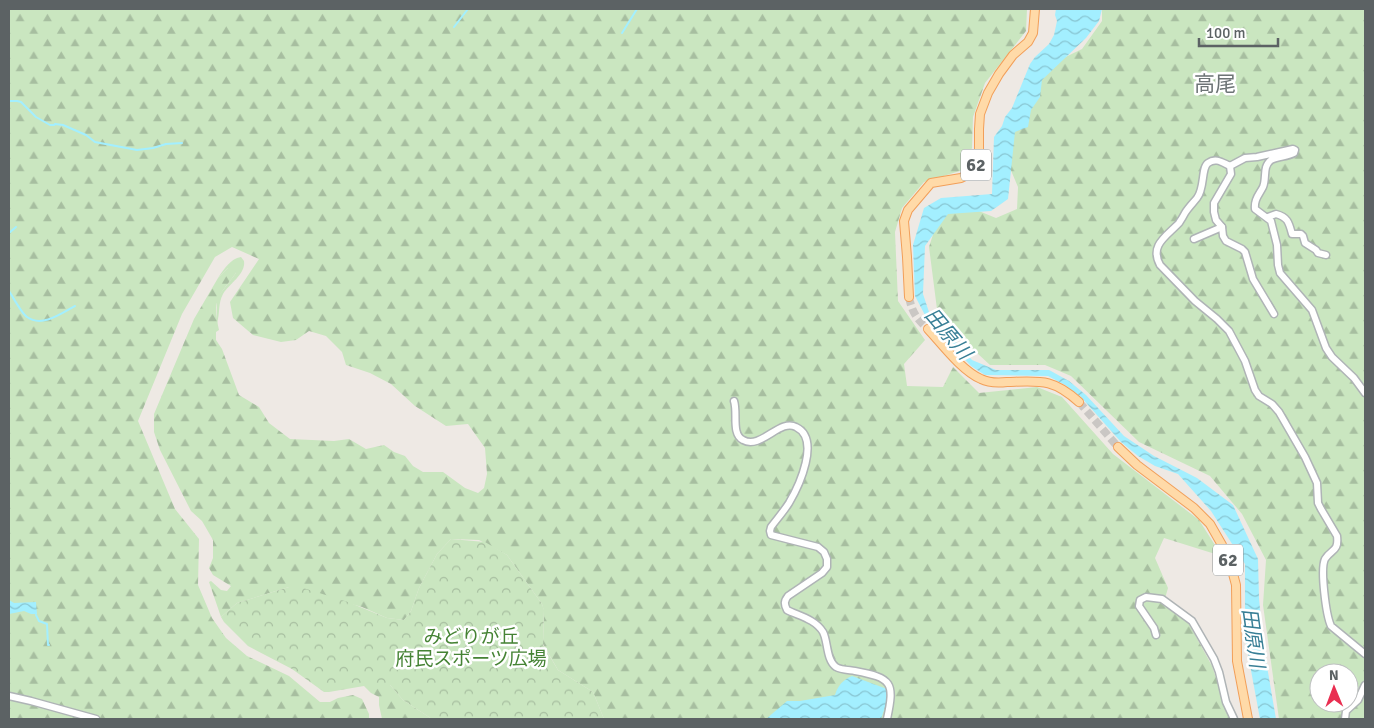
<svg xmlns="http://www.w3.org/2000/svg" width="1374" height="728" font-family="Signika,'Noto Sans JP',sans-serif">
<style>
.grass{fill:#cae6c0}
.forest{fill:url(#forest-firs);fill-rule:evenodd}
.park{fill:url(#park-crowns)}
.water{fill:url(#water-waves)}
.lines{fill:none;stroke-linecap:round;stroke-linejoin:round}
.stream{stroke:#a3efff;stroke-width:2}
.major-tunnel{stroke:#cac7c4;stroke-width:8;stroke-dasharray:8 4;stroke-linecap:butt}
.minor-casing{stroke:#afb4b6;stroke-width:9}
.major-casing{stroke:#f29f59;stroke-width:10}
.minor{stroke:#fff;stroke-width:6}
.major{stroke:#ffdaa8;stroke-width:8}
.labels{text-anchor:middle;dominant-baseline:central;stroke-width:5;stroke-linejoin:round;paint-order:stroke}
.shield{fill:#fff;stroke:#8d9192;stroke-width:1}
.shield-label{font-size:18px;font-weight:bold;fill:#5c6264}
.park-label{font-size:19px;fill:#458334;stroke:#fff}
.water-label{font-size:20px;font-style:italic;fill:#387f96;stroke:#fff}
.quarter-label{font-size:21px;fill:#6d7476;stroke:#fff}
</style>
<defs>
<pattern id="forest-firs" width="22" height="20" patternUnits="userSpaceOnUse" patternTransform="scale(1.25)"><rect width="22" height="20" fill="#cae6c0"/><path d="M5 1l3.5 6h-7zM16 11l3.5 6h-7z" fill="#a7bea0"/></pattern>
<pattern id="park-crowns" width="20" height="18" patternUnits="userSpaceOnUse" patternTransform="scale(1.25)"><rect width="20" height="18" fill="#cae6c0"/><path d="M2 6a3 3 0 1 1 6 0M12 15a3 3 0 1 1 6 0" fill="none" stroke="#a7bea0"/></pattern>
<pattern id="water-waves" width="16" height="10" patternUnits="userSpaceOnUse" patternTransform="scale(1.25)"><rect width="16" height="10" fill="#a3efff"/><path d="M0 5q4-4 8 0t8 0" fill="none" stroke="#88c5d2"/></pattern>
</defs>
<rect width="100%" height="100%" fill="#eee9e4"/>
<path class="grass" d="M241,257l3,4c2,13 -15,23 -21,33 -5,9 -3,20 -6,29v-25l19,-25 -8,-5 -10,10c6,-9 12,-19 23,-21z"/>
<g class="forest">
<path d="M9,9h1018l-1,22 -41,52 -12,34 -1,31 -9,22 -39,12 -22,26 -7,24 3,69 27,39 -21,24 3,22 36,1 10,-20 26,26 58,-6 25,10 51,57 86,66 21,33h-8l-48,-15 -9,20 13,30 -4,14 23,18 25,46 18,53h-626l-11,-27 -35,-22 -15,-26 1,-33 -2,-7 -35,-49 -28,-15 -28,-1 -14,15 -18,34 -8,23 -7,9 -17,-2 -25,-11 -73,-20 -52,16 -16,14 -12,-35 2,-1 10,9 6,1 4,-5 -18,-11 -4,-7 4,-10v-18l-11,-19 -11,-10 -31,-61 -6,-18v-18l40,-95 24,-41 10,-10h6l2,5c-17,23 -24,25 -17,57l-3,2v8l6,9 17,46 20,12 10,16 21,16 44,2 15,-2 17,10 18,-4 10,7 11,4 8,10 10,6h20l22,16 13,5 6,-5 3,-14 -2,-26 -17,-24 -22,2 -31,-20 -24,-22 -21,-11 -24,-8 -4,-13 -16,-16 -17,-5 -13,9 -15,2 -28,-7 -20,-17 -3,-16 29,-43 -27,-12 -17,10 -33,57 -44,107 37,88 24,30 -1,46 14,33 14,20 21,18 42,20 31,26h10l8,-4 15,-3 9,4 7,15v5h-360z"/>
<path d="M1102,9h263v710h-86l-16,-114 3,-45 -24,-46 -32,-38 -71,-34 -68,-66 -26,-11h-55l-52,-48 -9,-70 9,-28 15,-9 16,-3 27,11 21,-9 1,-22 -14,-33 41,-87 37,-18 20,-28zM1319,673h30v30h-30z"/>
<polygon points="367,678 390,685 403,700 432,719 382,719 379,705 379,697 371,693 364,686"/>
</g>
<polygon class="park" points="451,539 485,542 507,555 542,604 544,610 543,645 558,670 593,692 604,719 432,719 403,700 390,685 364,686 329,692 324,692 292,669 248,646 224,622 221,617 237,603 289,587 297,586 348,602 387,618 404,620 411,611 419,588 437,554"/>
<g class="water">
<polygon points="1056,9 1102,9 1099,21 1086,38 1042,80 1040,97 1031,110 1028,127 1015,132 1008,199 991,211 948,214 925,246 923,294 929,312 972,360 996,370 1049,370 1069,381 1086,395 1124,436 1154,456 1197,478 1233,505 1258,559 1259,598 1263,643 1276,719 1260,719 1245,638 1245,564 1211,511 1178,474 1155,466 1138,456 1121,442 1080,396 1065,385 1048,376 985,375 971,366 927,319 915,296 913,245 924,208 941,198 992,194 994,137 1002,126 1005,117 1012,108 1030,64 1035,57 1049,44 1054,35 1057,21 1055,15"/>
<polygon points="9,600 14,603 36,602 37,614 31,614 24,611 9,614"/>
<path d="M852,676l35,13v12l-6,18h-115l21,-18h13l35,-6c3,-10 8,-15 17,-19z"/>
</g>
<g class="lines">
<g class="stream">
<polyline points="454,27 468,9"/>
<polyline points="622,33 637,9"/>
<polyline points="9,101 17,101 21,102 36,117 50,125 54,125 55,124 63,125 86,135 95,142 137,150 153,148 166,144 182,143"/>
<polyline points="9,233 16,227"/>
<path d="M9,291c4,6 13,23 18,26 15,11 35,-4 48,-11"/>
<polyline points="36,615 39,621 47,624 48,645 49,645"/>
</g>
<g class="major-tunnel">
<path d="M909,297c3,15 7,21 19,32"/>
<polyline points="1079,402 1118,447"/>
</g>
<g class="minor-casing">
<g id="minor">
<polyline points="1230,166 1231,174 1214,203 1214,212 1216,220 1222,227 1223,236 1226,241 1242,249 1245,252 1253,279 1274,314"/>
<path d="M1268,217l8,-3c12,3 13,9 16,20h9l2,2 2,7 11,7 2,3 8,2"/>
<polyline points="1194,239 1222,227"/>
<path d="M1365,393l-11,-15 -22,-21 -6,-9 -14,-38 -32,-37 -2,-8 -1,-20 -6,-24 -16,-12c-1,-10 4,-14 8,-22 4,-9 -1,-20 8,-27 7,-4 16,-3 23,-7l1,-3 -2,-1 -36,8 -12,1 -15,8c-7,-3 -14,-9 -22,-3 -7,5 -3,25 -11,35 -4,5 -9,10 -12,15 -2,4 -4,7 -6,10 -12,13 -30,22 -19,42l35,36 22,18 12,12 16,30 10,29 4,6 13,8 7,8 26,45 12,26 1,20 3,6 16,27c2,16 -6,13 -12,23 -5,10 1,56 6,67l34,28"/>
<path d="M734,401c4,12 -3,33 9,39 18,10 37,-22 53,-13 25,12 3,59 -7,76 -5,8 -12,16 -18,24l-1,4 1,4 47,12 6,5 3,7v8l-5,6 -34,23c-4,5 -4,8 -1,14 12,6 28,9 36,22 5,9 3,28 13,35 5,3 13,3 19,4 37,7 40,11 32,48"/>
<polyline points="1156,635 1154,628 1139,606 1140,600 1146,597 1162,599 1192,621 1214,659 1219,672 1226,702 1234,719"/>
<polyline points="9,696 31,701 96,719"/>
<polyline points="1345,719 1346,711 1358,700 1365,685"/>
</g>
</g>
<g class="major-casing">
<g id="major">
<polyline points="909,297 907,257 904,221 908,210 931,183 961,178 969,174 976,164 979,150 979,129 980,114 988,93 999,74 1013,55 1028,42 1033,33 1035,9"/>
<path d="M928,329c14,15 34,42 53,50 8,4 17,4 26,3 33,-1 46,-4 72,20"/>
<polyline points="1118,447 1137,465 1194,508 1210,524 1222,545 1232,570 1236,585 1237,661 1248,719"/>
</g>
</g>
<use href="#minor" class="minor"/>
<use href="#major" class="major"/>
</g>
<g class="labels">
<g class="shield">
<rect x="961" y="149.5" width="30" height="31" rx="4"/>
<rect x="1213" y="544.5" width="30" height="31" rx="4"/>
</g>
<g class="shield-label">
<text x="976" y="165">62</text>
<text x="1228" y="560">62</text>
</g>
<g class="park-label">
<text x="471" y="637">みどりが丘<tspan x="471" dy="22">府民スポーツ広場</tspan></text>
</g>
<g class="water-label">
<text transform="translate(948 334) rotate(50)">田原川</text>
<text transform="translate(1253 638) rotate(82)">田原川</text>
</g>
<g class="quarter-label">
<text x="1215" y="84">高尾</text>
</g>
</g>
<rect width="1374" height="728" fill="none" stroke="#5c6264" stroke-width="20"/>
<g transform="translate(1334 688) rotate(359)"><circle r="24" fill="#ffffff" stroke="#bec0c1"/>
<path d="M0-4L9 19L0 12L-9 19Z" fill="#e92e51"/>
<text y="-8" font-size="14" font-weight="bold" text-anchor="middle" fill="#5c6264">N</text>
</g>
<path d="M1199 38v8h79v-8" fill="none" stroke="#5c6264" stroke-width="2.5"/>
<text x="1206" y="38" font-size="15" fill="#5c6264" stroke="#ffffff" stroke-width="4" paint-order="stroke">100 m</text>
</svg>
